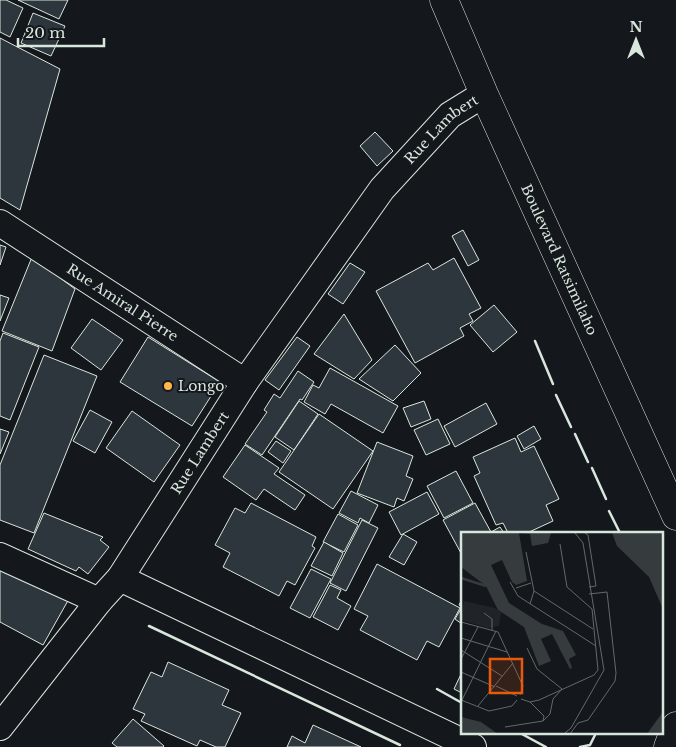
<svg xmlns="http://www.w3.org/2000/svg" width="676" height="747" font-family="'Libre Baskerville',serif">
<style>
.building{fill:#2c363c;stroke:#d8e6dc}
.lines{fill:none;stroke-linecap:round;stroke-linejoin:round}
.minor-casing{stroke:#d8e6dc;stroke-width:28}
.secondary-casing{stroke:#d8e6dc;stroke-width:29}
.minor{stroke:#14181c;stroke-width:26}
.secondary{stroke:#14181c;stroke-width:28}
.wall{stroke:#d8e6dc;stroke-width:2.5}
.poi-dot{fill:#ffb74d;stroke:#14181c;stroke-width:2}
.labels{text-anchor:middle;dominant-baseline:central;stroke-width:4;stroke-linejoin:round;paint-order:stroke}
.street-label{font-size:14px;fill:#d8e6dc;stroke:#14181c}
.poi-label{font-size:14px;fill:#d8e6dc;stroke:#14181c;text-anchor:start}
.inset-river{fill:none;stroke:#363b3e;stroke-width:2.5}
.inset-road{fill:none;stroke:#626a69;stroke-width:1}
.view{fill:#e8590c;fill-opacity:0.15;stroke:#e8590c;stroke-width:2.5}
.inset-edge{fill:none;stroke:#d8e6dc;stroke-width:2.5}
</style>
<rect width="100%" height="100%" fill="#14181c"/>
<g class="building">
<polygon points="0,0 6,0 23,8 10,37 0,32"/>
<polygon points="18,0 68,0 59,19"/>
<polygon points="33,13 65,26 51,56 21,43"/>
<polygon points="0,38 60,69 20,210 0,198"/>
<polygon points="375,132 393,151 377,166 360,146"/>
<polygon points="463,230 479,260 468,266 452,236"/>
<polygon points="0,245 6,247 0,265"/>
<polygon points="32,257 75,289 52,351 2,331"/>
<polygon points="454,258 481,308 469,314 473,321 460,328 464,336 415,363 376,291 428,263 433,270"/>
<polygon points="350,263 365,272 343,304 328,294"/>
<polygon points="0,295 9,298 0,321"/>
<polygon points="494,305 517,332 493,352 470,325"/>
<polygon points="344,314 372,360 354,379 314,354"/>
<polygon points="92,319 123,340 101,370 71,348"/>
<polygon points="3,333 39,347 10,420 0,416 0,341"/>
<polygon points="148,337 220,382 192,426 120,382"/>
<polygon points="297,337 310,346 279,390 265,380"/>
<polygon points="395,345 421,373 393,401 359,379"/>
<polygon points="44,355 97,376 34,533 0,520 0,465"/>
<polygon points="330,368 398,406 383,433 331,404 325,414 304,402 313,385 319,388"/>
<polygon points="298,371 314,382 302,400 300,399 262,455 245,444 267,412 264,410 274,394 280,398"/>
<polygon points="299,401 318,414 294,450 275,437"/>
<polygon points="424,401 431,419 411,427 403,408"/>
<polygon points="486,403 497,424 455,447 444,426"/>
<polygon points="90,410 112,422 95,453 73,441"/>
<polygon points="132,411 180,445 154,482 106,448"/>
<polygon points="319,414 373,451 333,509 279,472"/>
<polygon points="438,419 450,444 426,455 414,430"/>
<polygon points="534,426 541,439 524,449 517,436"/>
<polygon points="0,429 9,432 0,454"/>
<polygon points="515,438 521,452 534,446 559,499 546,505 553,521 527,533 508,533 503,523 496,525 474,476 480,473 473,457"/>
<polygon points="276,441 291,451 283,463 268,452"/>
<polygon points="377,442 413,456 406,476 413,479 404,501 397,498 394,507 357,493"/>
<polygon points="245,445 279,468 274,474 305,495 295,510 264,489 256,500 223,477"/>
<polygon points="456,471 473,503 444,518 427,486"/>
<polygon points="351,491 378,505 369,523 360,518 358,523 339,513"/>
<polygon points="427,492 439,514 401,535 389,512"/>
<polygon points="251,503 316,537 312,546 315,548 295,585 287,581 279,596 223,567 230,553 215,545 235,508 245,513"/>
<polygon points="475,503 491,532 500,527 504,533 462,533 462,555 443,520"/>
<polygon points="44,513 103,537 100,540 109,547 88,574 79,567 76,571 28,549"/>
<polygon points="338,514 358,525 344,552 323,542"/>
<polygon points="362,520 378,528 346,591 330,583"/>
<polygon points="403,534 417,542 404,565 389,557"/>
<polygon points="324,542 343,553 332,576 311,566"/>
<polygon points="0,558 70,597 43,645 0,622"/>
<polygon points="377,564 460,608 439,647 427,641 417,660 360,630 368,616 354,609"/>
<polygon points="311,569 331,579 310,618 290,608"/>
<polygon points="330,585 341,590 337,598 351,606 338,630 313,617"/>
<polygon points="462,599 462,624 455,619 462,607 459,605"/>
<polygon points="168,662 229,690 222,705 241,713 225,747 216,747 200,740 197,746 141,721 145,714 133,709 151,672 162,677"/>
<polygon points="462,672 462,693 454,689"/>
<polygon points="133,719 164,746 163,747 117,747 112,743"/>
<polygon points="313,725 361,747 287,747 292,736 305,743"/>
</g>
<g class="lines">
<g class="minor-casing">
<g id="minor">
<path id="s1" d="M0,223l245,159"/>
<polyline points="0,556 99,601"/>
<polyline points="120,578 473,747"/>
<path id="s2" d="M0,727l99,-126 21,-23 125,-196 137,-193 68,-74 34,-21"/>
</g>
</g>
<g class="secondary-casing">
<g id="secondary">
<path id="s3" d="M444,0l40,94 192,422"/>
<polyline points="668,747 676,726"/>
</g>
</g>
<use href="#minor" class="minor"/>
<use href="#secondary" class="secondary"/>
<g class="wall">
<polyline points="535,341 553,384"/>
<polyline points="556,395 571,427"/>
<polyline points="575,434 588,462"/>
<polyline points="592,468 606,499"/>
<polyline points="609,511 620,533"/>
<polyline points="149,626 400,745"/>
<polyline points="437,689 462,703"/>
<polyline points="520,733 546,747"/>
<polyline points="580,747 590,745 596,733"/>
</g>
</g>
<circle class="poi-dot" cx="168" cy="386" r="5"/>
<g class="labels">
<g class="street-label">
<text stroke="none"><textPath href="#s2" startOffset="745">Rue Lambert</textPath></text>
<text stroke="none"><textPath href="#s3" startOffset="284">Boulevard Ratsimilaho</textPath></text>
<text stroke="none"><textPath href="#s1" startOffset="146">Rue Amiral Pierre</textPath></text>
<text stroke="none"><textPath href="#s2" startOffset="340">Rue Lambert</textPath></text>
</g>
<g class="poi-label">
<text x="178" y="386">Longo</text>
</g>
</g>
<g transform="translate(461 532)">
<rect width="202" height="202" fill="#14181c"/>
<path d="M3,69l31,7 6,5 -2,13 -11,2 -27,-8z" fill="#202428"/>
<path d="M0,1h58l8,48 -11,4 -4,-3 -10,-22 -11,5 18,38 33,21 21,7 13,24 -7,4 3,9 -2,1 -18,-35 -11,5 10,22 -12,5 -15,-39 -26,-17 -12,-24 -25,-19zM61,1h29l-3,10 -16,3 -2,-12zM151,1h51v76l-14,-32 -32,-31zM202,178v24h-16l15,-21zM0,185l20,5 17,12h-37z" fill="#363b3e"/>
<path class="inset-river" d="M0,46l25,8"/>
<path class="inset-road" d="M124,1l3,2 8,51 -7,1M65,20l8,39 -4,13M49,50l8,14 78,50M55,56l15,-5M73,59l59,38M23,81l8,6v11M0,90l37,10 25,54 -3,9M0,106l46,14M66,116l10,21 25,20 -9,10 -3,15 -7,7M0,118l41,26M0,127l17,-32M0,140l34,15M35,154l21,10M60,167l9,3 9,-2 55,-25 4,-5 -6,-61 -25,-22 -7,-43M0,168l28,11 23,-5 5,-6M1,168l34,-69M17,174l35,-43M44,195l38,-6 1,-5 -14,-14M104,201l6,-5 33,-58 -21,-127 -8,-10M109,202l8,-11 10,-3 27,-39 1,-8 -9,-81 -18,2"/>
<path class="view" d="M29,127h32v34h-32z"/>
<rect width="202" height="202" class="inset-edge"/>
</g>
<g transform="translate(636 40)" stroke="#14181c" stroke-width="4" paint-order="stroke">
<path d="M0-4L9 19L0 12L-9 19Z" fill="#d8e6dc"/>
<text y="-8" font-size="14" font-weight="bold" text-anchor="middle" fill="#d8e6dc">N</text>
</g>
<path d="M18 38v8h86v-8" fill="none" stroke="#d8e6dc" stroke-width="2.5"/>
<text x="25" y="38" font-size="15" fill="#d8e6dc" stroke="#14181c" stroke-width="4" paint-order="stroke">20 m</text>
</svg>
